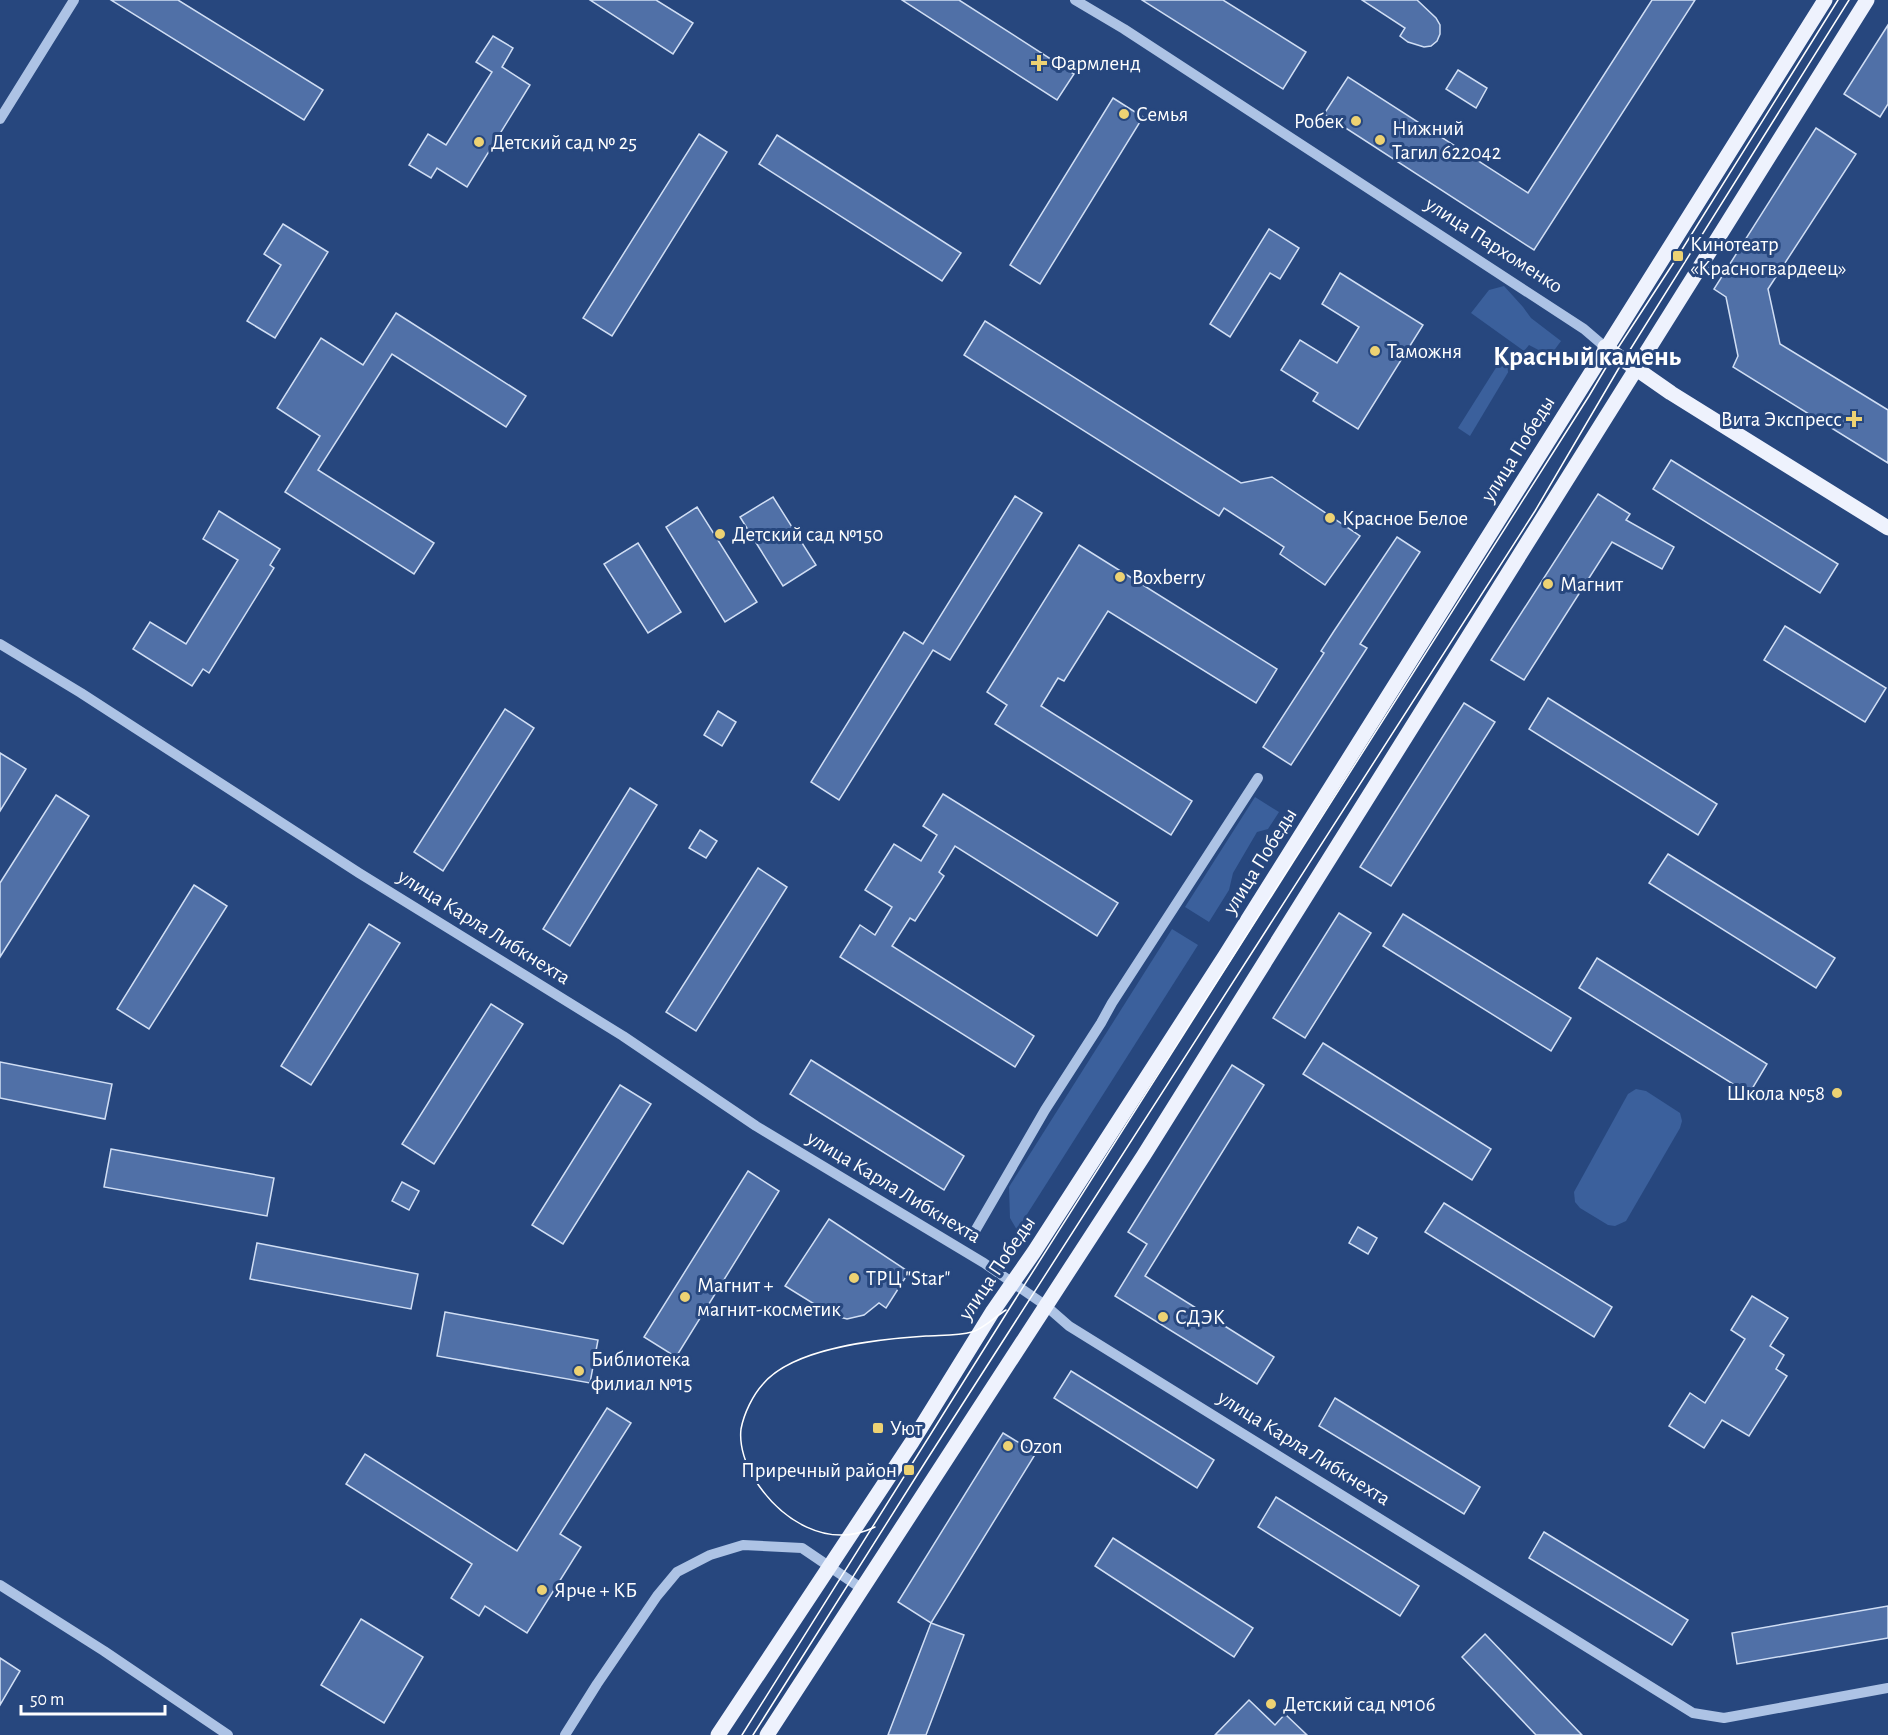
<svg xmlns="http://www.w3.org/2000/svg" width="1888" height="1735" font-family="'Alegreya Sans',sans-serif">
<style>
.green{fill:#3b609c}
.building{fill:#5070a7;stroke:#d0def4;stroke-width:1.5}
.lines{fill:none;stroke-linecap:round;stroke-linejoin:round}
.minor{stroke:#adc3e5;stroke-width:10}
.major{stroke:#eef2fd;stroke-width:15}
.tram{stroke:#fff;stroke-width:1.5}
.poi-dot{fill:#edd273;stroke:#27477e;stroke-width:2}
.labels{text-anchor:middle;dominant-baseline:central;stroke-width:6;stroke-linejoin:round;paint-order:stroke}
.poi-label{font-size:21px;fill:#fff;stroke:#27477e;text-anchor:start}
.street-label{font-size:21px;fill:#fff;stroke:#27477e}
.district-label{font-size:27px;font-weight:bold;fill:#fff;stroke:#27477e}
</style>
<rect width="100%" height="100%" fill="#27477e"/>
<g class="green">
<polygon points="1504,286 1523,307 1531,318 1561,341 1550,356 1529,345 1524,351 1471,313 1489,290"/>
<polygon points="1504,355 1513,364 1470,436 1458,428"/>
<polygon points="1255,797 1279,812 1268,829 1257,832 1233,873 1229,890 1209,922 1185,907"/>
<polygon points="1172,929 1198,945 1017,1230 1010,1218 1009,1187"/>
<polygon points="1636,1089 1646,1091 1680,1113 1682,1121 1680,1128 1626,1221 1615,1226 1608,1225 1580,1208 1575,1202 1574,1192 1628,1094"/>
</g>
<g class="building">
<polygon points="111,0 178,0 323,90 304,120"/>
<polygon points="590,0 656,0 693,23 673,54"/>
<polygon points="902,0 959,0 1074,74 1057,100"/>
<polygon points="1142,0 1223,0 1306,52 1283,89"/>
<polygon points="1362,0 1417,0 1436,18 1440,25 1440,34 1437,41 1431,46 1424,47 1408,42 1400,36 1405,28"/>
<polygon points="1652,0 1695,0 1534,250 1324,114 1348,77 1528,193"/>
<polygon points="1888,25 1888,104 1880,117 1844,94"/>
<polygon points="493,36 513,48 502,67 530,85 467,187 437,168 431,178 409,165 428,134 446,145 492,72 476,62"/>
<polygon points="1458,70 1487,88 1476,108 1446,89"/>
<polygon points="1113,98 1143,117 1040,284 1010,265"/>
<polygon points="1816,128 1856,154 1768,289 1780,344 1888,410 1888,463 1733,367 1738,356 1726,297 1714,289"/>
<polygon points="699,134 727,152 612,336 583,318"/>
<polygon points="777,135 961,253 942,281 759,164"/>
<polygon points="283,224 328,252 275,338 247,321 281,265 264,254"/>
<polygon points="1269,229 1299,248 1280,279 1270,273 1230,337 1210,324"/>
<polygon points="1340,273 1423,325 1358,429 1313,401 1318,393 1281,370 1300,340 1337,363 1359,327 1322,304"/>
<polygon points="396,313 526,396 506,427 392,354 318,470 434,543 414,574 285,492 320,436 277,408 321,338 363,365"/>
<polygon points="985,321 1241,483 1272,477 1360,536 1325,585 1280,554 1284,547 1224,508 1219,516 964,355"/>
<polygon points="1671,460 1838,564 1820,593 1653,489"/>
<polygon points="1598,494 1630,514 1626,520 1674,547 1662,569 1612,542 1524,680 1491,660"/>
<polygon points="1015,496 1042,513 950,660 933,650 839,800 811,782 904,632 923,644"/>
<polygon points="773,497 816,565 783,586 740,517"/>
<polygon points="697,507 757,602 725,622 666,527"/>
<polygon points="219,511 280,549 270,565 274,568 209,673 203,669 192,686 133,649 150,622 186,644 238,560 203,539"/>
<polygon points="1397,537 1420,552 1360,644 1367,648 1291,765 1263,747 1324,653 1321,651 1334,631"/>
<polygon points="638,543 681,612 648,633 604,564"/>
<polygon points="1079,545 1277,669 1256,703 1108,611 1064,681 1058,678 1041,706 1192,801 1171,835 995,724 1007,705 987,692"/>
<polygon points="1785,626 1886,688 1865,722 1764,660"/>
<polygon points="1548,698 1717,804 1698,835 1529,729"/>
<polygon points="1464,703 1495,722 1391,886 1360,867"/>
<polygon points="505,709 534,728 443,871 414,852"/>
<polygon points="718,711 736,722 722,746 704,735"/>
<polygon points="0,753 26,769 0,811"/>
<polygon points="630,788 657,805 570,946 543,929"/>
<polygon points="943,794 1118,903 1097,936 955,846 939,872 944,876 915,921 910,918 892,946 1034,1036 1015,1067 840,957 860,925 875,935 892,907 865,890 894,844 921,861 937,835 923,826"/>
<polygon points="56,795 89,816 0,957 0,883"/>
<polygon points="700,830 717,841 706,858 689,848"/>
<polygon points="1668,854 1835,958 1816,988 1649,883"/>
<polygon points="758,868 787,887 696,1031 666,1012"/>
<polygon points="194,885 227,906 149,1029 117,1009"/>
<polygon points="1339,913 1371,933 1305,1038 1273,1018"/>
<polygon points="1403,914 1571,1018 1551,1051 1383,946"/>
<polygon points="369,924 400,943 311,1085 281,1066"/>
<polygon points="1597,958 1767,1064 1749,1094 1579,988"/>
<polygon points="491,1004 523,1024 434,1164 402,1144"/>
<polygon points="1323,1043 1491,1149 1472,1180 1303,1074"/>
<polygon points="811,1060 964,1156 944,1190 790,1094"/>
<polygon points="0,1062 112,1084 105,1119 0,1098"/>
<polygon points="1232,1065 1264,1085 1145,1276 1274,1357 1257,1384 1115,1296 1147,1244 1128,1232"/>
<polygon points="620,1085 651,1104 563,1244 532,1225"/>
<polygon points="111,1149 274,1178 267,1216 104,1187"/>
<polygon points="748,1171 779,1191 676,1357 644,1337"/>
<polygon points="402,1182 419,1191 409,1210 392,1201"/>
<polygon points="1444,1203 1612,1307 1594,1337 1425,1232"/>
<polygon points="829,1219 909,1272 886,1308 879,1303 864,1315 847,1319 832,1315 785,1286"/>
<polygon points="1358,1227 1377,1238 1368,1254 1349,1243"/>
<polygon points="257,1243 418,1274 411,1309 250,1279"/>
<polygon points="1752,1296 1788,1318 1770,1346 1784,1355 1776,1369 1787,1376 1749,1436 1722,1420 1704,1448 1669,1426 1690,1393 1705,1403 1745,1339 1731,1330"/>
<polygon points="445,1312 598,1340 590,1383 437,1356"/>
<polygon points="1071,1371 1214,1460 1197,1488 1054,1398"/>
<polygon points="1335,1398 1480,1487 1464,1514 1319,1426"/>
<polygon points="607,1408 631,1423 560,1534 581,1547 527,1633 485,1606 479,1616 451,1598 472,1564 346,1484 365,1454 517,1551"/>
<polygon points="1003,1433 1036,1453 931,1623 898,1602"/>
<polygon points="1276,1497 1419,1586 1400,1616 1258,1527"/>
<polygon points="1544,1532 1688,1620 1672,1645 1529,1558"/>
<polygon points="1113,1538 1253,1628 1234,1657 1095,1566"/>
<polygon points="1888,1606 1888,1638 1737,1664 1732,1633"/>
<polygon points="361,1619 423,1657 384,1723 321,1685"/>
<polygon points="931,1623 964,1635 926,1735 888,1735"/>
<polygon points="1485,1634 1582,1735 1536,1735 1462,1657"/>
<polygon points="0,1658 20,1671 0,1705"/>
<polygon points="1249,1700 1275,1725 1285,1714 1307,1735 1215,1735"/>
</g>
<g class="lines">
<g class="minor">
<polyline points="1075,0 1124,29 1584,329 1605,347"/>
<polyline points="0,119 74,0"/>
<polyline points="0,644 81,693 359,873 623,1036 756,1126 984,1263 1045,1305 1069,1326 1693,1713 1724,1718 1888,1688"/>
<polyline points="975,1231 1045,1110 1101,1023 1112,1003 1258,778"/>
<polyline points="0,1585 104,1651 228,1735"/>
<polyline points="565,1735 597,1684 657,1596 677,1572 710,1555 743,1545 802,1548 861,1588"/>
</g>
<g class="major">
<polyline points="1605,347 1671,393 1888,528"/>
<polyline points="718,1735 912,1442 993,1311 1034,1252 1225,956 1825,0"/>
<polyline points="767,1735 1144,1155 1867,0"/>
</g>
<g class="tram">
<path d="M875,1527c-48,23 -94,-7 -120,-47 -9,-14 -16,-34 -14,-51 3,-16 12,-34 22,-45 31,-37 117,-45 163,-48 14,-1 32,0 46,-4 11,-3 24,-16 34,-22"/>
<polyline points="742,1735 1011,1306 1589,396 1614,354 1678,256 1838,0"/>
<polyline points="753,1735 926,1461 1535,511 1623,361 1849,0"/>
</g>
</g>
<g class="poi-dot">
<path d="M1036 54h6v6h6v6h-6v6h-6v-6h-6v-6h6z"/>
<circle cx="1124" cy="114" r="6"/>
<circle cx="1356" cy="121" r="6"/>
<circle cx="1380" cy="140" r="6"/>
<circle cx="479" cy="142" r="6"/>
<rect x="1672" y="250" width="12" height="12" rx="3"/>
<circle cx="1375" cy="351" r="6"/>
<path d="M1851 410h6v6h6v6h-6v6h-6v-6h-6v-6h6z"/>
<circle cx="1330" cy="518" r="6"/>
<circle cx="720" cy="534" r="6"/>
<circle cx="1120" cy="577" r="6"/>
<circle cx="1548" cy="584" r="6"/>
<circle cx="1837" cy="1093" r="6"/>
<circle cx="854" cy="1278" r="6"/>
<circle cx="685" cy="1297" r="6"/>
<circle cx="1163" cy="1317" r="6"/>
<circle cx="579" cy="1371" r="6"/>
<rect x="872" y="1422" width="12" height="12" rx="3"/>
<circle cx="1008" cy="1446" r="6"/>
<rect x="903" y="1464" width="12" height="12" rx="3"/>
<circle cx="542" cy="1590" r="6"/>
<circle cx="1271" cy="1704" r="6"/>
</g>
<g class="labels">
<g class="poi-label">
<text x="1051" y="63">Фармленд</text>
<text x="1136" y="114">Семья</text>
<text x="1344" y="121" text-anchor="end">Робек</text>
<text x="1392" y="128">Нижний<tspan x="1392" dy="24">Тагил 622042</tspan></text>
<text x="491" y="142">Детский сад № 25</text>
<text x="1690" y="244">Кинотеатр<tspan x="1690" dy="24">«Красногвардеец»</tspan></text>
<text x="1387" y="351">Таможня</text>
<text x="1842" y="419" text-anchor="end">Вита Экспресс</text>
<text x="1342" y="518">Красное Белое</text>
<text x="732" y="534">Детский сад №150</text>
<text x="1132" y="577">Boxberry</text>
<text x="1560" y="584">Магнит</text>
<text x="1825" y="1093" text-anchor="end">Школа №58</text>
<text x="866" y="1278">ТРЦ "Star"</text>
<text x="697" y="1285">Магнит +<tspan x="697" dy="24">магнит-косметик</tspan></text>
<text x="1175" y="1317">СДЭК</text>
<text x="591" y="1359">Библиотека<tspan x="591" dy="24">филиал №15</tspan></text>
<text x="890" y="1428">Уют</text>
<text x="1020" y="1446">Ozon</text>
<text x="897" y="1470" text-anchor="end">Приречный район</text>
<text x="554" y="1590">Ярче + КБ</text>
<text x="1283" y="1704">Детский сад №106</text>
</g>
<g class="street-label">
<text transform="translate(1494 245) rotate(33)">улица Пархоменко</text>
<text transform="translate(1518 449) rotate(-58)">улица Победы</text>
<text transform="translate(1260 861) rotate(-58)">улица Победы</text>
<text transform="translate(484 927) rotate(32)">улица Карла Либкнехта</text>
<text transform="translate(894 1187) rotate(31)">улица Карла Либкнехта</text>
<text transform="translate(997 1268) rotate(-56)">улица Победы</text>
<text transform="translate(1304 1448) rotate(32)">улица Карла Либкнехта</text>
</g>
<g class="district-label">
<text x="1587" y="356">Красный камень</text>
</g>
</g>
<path d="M21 1705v9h144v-9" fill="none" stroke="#ffffff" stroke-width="3"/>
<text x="30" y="1705" font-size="18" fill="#ffffff" stroke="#27477e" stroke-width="4.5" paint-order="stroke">50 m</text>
</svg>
